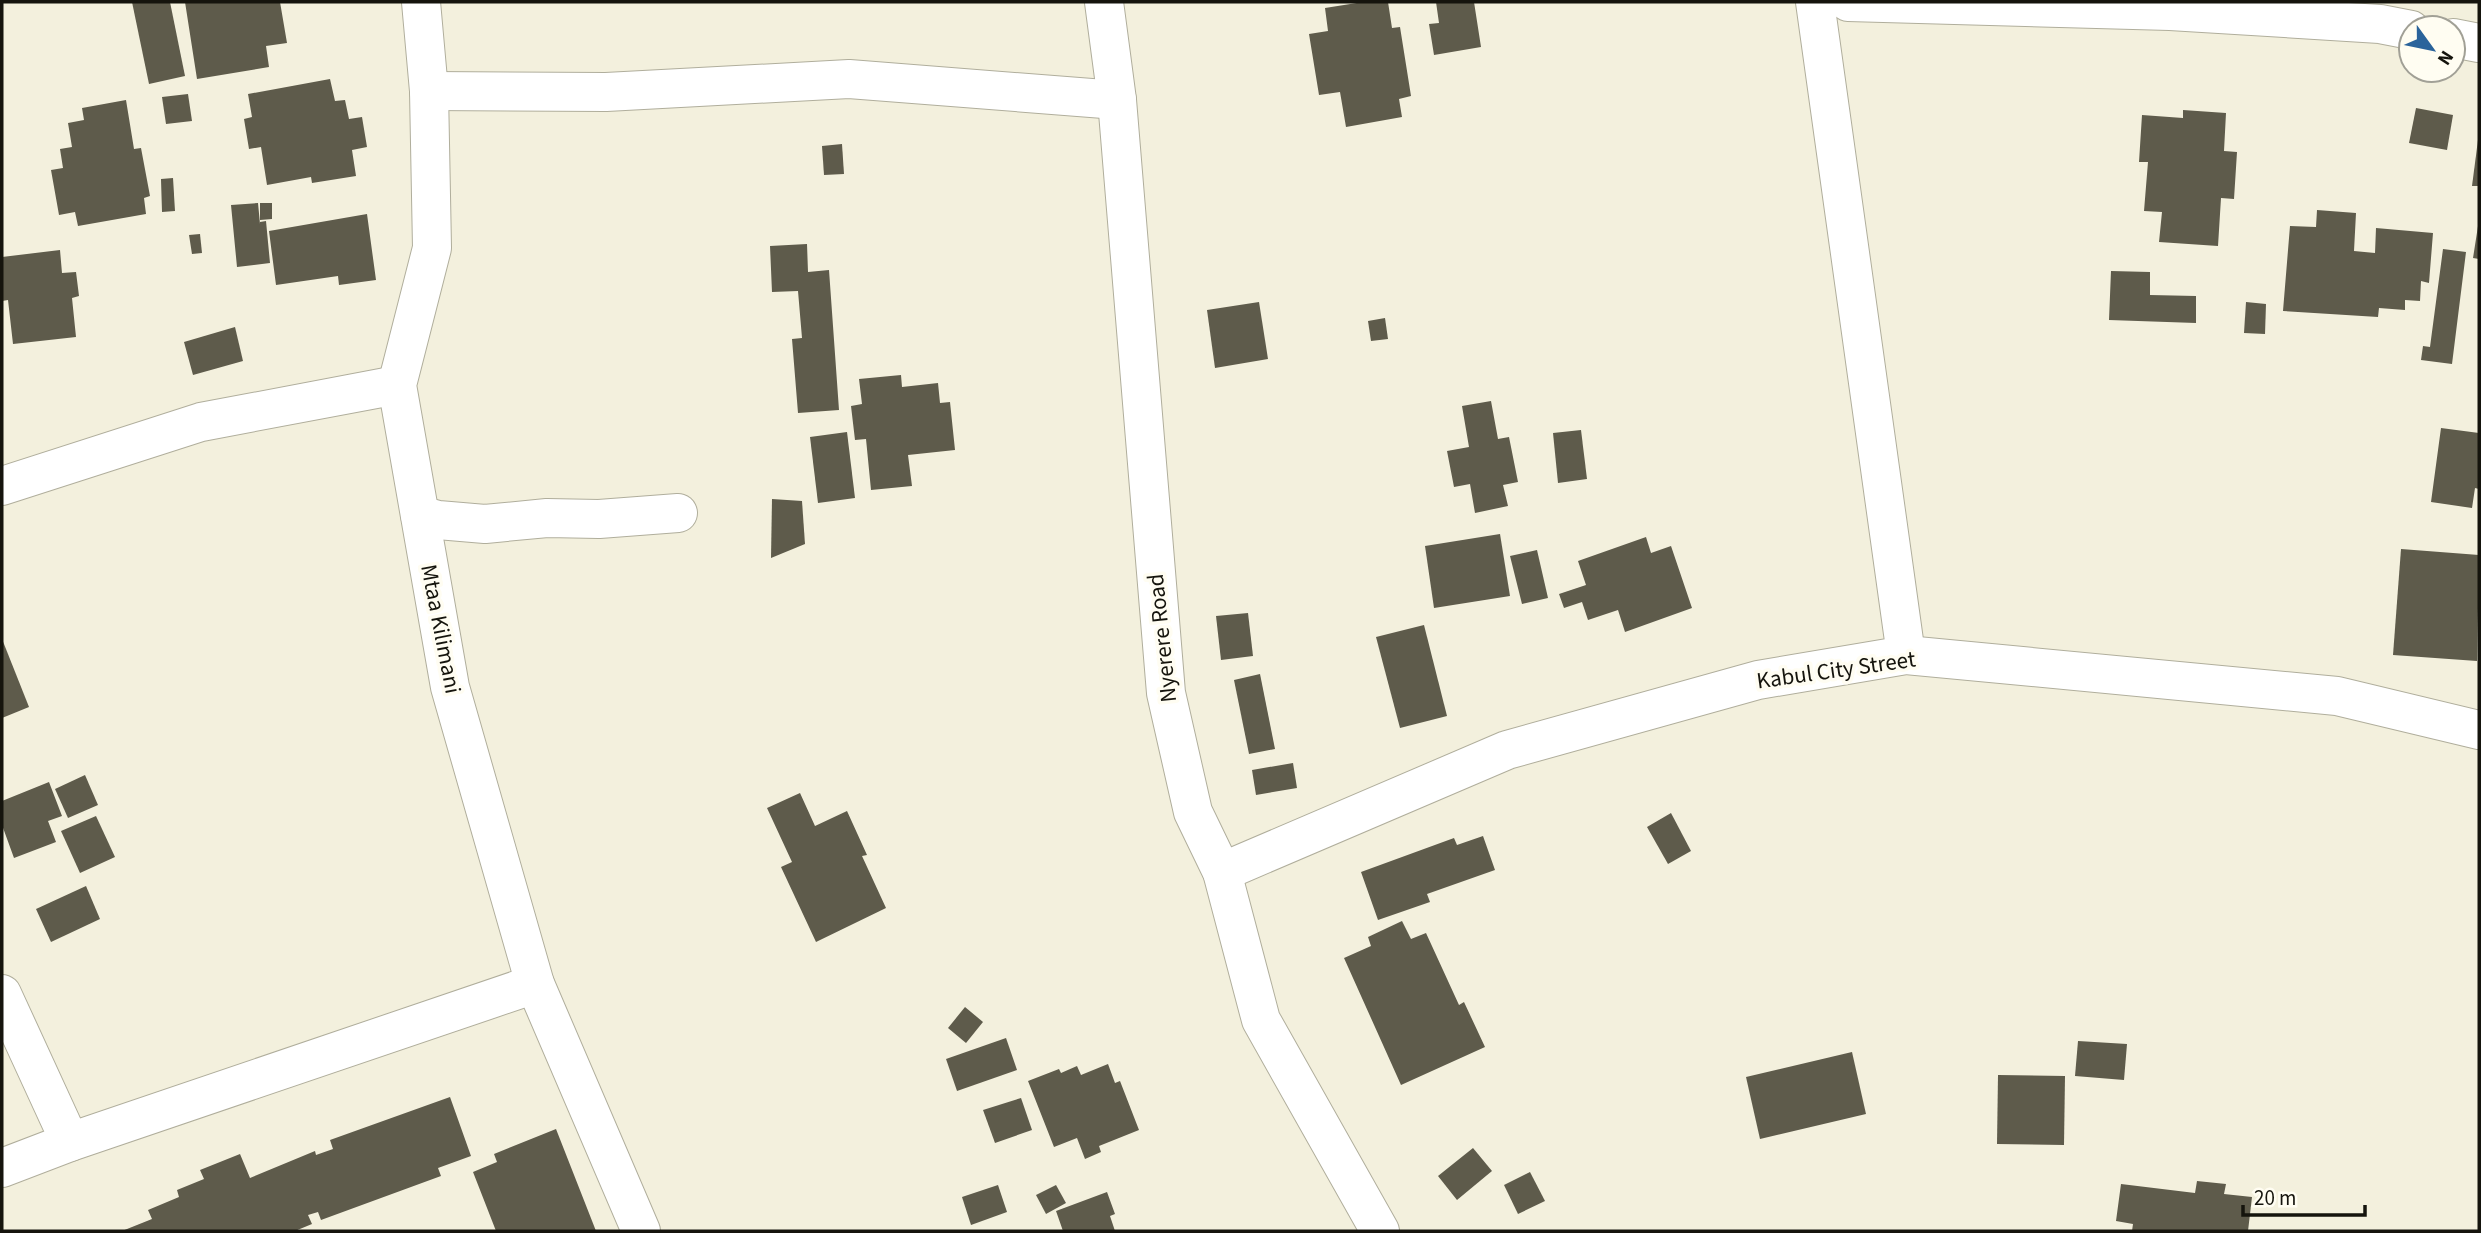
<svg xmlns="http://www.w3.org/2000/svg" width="2481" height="1233" font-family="'Source Sans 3',sans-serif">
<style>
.building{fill:#5e5b4b}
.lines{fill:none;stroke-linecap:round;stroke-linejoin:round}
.minor-casing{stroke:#b0ae9c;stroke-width:40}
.minor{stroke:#fff;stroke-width:38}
.labels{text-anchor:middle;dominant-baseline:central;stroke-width:7;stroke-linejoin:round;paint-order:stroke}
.street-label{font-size:23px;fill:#15140d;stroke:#fffdf2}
</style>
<rect width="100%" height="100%" fill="#f3f0dd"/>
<g class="building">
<polygon points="132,2 170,2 185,76 149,84"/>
<polygon points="185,2 280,2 287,43 266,46 269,67 197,79"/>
<polygon points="1363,2 1388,2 1392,28 1400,27 1411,96 1399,99 1402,117 1346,127 1340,92 1319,95 1309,34 1328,31 1325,8"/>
<polygon points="1436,2 1474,2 1481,47 1434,55 1429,24 1439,23"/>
<polygon points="330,79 335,101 345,100 349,119 362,117 367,147 352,150 356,176 312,183 311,177 267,185 261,147 249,149 244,119 252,117 248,94"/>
<polygon points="188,94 192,121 166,124 162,97"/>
<polygon points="126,100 134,149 141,148 150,196 144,198 146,214 78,226 75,212 59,215 51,170 63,168 60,149 72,147 68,123 84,120 82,108"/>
<polygon points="2416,108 2453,115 2447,150 2409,143"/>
<polygon points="2183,110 2226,113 2224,151 2237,152 2234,199 2221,198 2218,246 2159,242 2162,212 2144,211 2148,162 2139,162 2142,115 2183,118"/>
<polygon points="2478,140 2479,141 2479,186 2472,186"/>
<polygon points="842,144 844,174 824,175 822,146"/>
<polygon points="173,178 175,211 162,212 161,179"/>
<polygon points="258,203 260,224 260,222 266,221 270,263 237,267 231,205"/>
<polygon points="260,203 272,203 272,219 260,220"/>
<polygon points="2317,210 2356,213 2354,251 2375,253 2376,228 2433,233 2429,283 2421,281 2420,301 2405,300 2405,310 2379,308 2378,317 2283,311 2290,226 2316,227"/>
<polygon points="367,214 376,280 339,285 338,276 276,285 269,231"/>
<polygon points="2478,226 2479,226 2479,259 2473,258"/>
<polygon points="200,234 202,253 192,254 189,235"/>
<polygon points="807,244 808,272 829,270 839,410 798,413 792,339 802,338 798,291 772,292 770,246"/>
<polygon points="2443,249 2466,252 2452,364 2421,360 2423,346 2430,347"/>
<polygon points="60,250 62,273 76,272 79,296 72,298 76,337 13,344 8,300 2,301 2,257"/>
<polygon points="2111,271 2150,272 2150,295 2196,296 2196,323 2109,320"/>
<polygon points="1259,302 1268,359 1215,368 1207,310"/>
<polygon points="2246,302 2266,304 2265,334 2244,333"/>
<polygon points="1385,318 1388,339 1371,341 1368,321"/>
<polygon points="235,327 243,361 193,375 184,342"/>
<polygon points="901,375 902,387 938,383 940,403 950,402 955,450 908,455 912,486 871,490 866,439 855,440 851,406 862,404 859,379"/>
<polygon points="1491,401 1498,439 1509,437 1518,482 1503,485 1508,506 1475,513 1470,484 1454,487 1447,451 1469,447 1462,406"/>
<polygon points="2441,428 2479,433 2479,489 2475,488 2472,508 2431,502"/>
<polygon points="1581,430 1587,479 1558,483 1553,433"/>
<polygon points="847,432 855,498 818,503 810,437"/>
<polygon points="772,499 802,501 805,544 771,558"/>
<polygon points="1500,534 1510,596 1434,608 1425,546"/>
<polygon points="1646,537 1651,553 1671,546 1692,608 1625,632 1618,610 1588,620 1582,602 1564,608 1559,594 1586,585 1578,561"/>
<polygon points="2401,549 2479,555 2477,661 2393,655"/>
<polygon points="1537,550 1548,598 1522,604 1510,556"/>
<polygon points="1248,613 1253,656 1221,660 1216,616"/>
<polygon points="1424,625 1447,716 1400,728 1376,637"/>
<polygon points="2,639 29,707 2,718"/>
<polygon points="1260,674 1275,749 1249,754 1234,680"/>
<polygon points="1293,763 1297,788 1256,795 1252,770"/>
<polygon points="85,775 98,805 68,818 55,789"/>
<polygon points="49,782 62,816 48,821 56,842 14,858 2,825 2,801"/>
<polygon points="800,793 815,826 847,811 867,855 862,856 886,908 816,942 781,867 792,862 767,808"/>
<polygon points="1671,813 1691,851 1668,864 1647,827"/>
<polygon points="96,816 115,857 80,873 61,831"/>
<polygon points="1483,836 1495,870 1427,894 1430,902 1378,920 1361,872 1454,838 1457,845"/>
<polygon points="86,886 100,919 51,942 36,909"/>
<polygon points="1402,921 1411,939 1426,933 1459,1005 1464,1002 1485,1047 1401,1085 1344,958 1371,946 1368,937"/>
<polygon points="965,1007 983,1022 966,1043 948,1028"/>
<polygon points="1006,1038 1017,1070 957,1091 946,1059"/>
<polygon points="2078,1041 2127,1044 2124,1080 2075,1076"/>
<polygon points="1852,1052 1866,1114 1760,1139 1746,1077"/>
<polygon points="1108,1064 1115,1083 1120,1081 1139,1130 1099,1146 1101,1152 1085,1159 1077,1138 1054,1147 1028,1081 1059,1069 1061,1073 1077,1066 1081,1075"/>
<polygon points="1998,1075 2065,1076 2064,1145 1997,1144"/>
<polygon points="450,1097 471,1156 438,1168 441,1176 321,1220 318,1212 308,1215 312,1224 295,1231 122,1231 152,1219 148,1210 179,1197 177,1190 204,1179 200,1170 240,1154 250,1178 315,1151 316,1155 333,1149 330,1140"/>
<polygon points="1021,1098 1032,1130 995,1143 983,1110"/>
<polygon points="556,1129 596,1231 496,1231 473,1172 497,1162 494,1154"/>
<polygon points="1473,1148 1492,1171 1457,1200 1438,1176"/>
<polygon points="1530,1172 1545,1201 1518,1214 1504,1185"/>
<polygon points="2197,1181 2226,1184 2224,1194 2252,1197 2248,1231 2132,1231 2133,1224 2116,1221 2121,1184 2195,1193"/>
<polygon points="998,1185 1007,1212 971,1225 962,1197"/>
<polygon points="1056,1185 1066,1203 1046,1214 1036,1195"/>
<polygon points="1107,1192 1115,1214 1110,1216 1115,1231 1063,1231 1056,1211"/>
</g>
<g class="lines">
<g class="minor-casing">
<g id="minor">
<polyline points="421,2 429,91 432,248 397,385 450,687 535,984 641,1231"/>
<polyline points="1104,2 1117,100 1166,693 1193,812 1222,872 1261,1020 1380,1231"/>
<polyline points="1815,2 1906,655"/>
<polyline points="1848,2 2170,11 2380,24 2411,30"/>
<polyline points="2453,38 2479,43"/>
<polyline points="429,91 606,92 849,79 1117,100"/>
<polyline points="2,486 201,422 397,385"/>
<polyline points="420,515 438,520 485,524 547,518 599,519 678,513"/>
<polyline points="1222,872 1507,750 1758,680 1906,655 2337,696 2479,730"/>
<polyline points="2,994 70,1142"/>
<polyline points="2,1168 70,1142 535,984"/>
</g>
</g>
<use href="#minor" class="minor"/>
</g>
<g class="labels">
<g class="street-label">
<text transform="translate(441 629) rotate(79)">Mtaa Kilimani</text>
<text transform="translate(1162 638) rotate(-96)">Nyerere Road</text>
<text transform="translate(1836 670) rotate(-8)">Kabul City Street</text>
</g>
</g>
<rect width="2481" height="1233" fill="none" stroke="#15140d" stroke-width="7"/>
<g transform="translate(2432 49) rotate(123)"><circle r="33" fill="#fffdf2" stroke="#a1a096" stroke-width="2"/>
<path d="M0-5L12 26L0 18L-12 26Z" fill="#2a639b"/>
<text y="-10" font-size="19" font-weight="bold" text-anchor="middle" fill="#15140d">N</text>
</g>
<path d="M2243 1205v10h122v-10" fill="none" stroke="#15140d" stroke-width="3.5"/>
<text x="2254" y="1205" font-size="21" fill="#15140d" stroke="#fffdf2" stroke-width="5" paint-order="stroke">20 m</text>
</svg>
